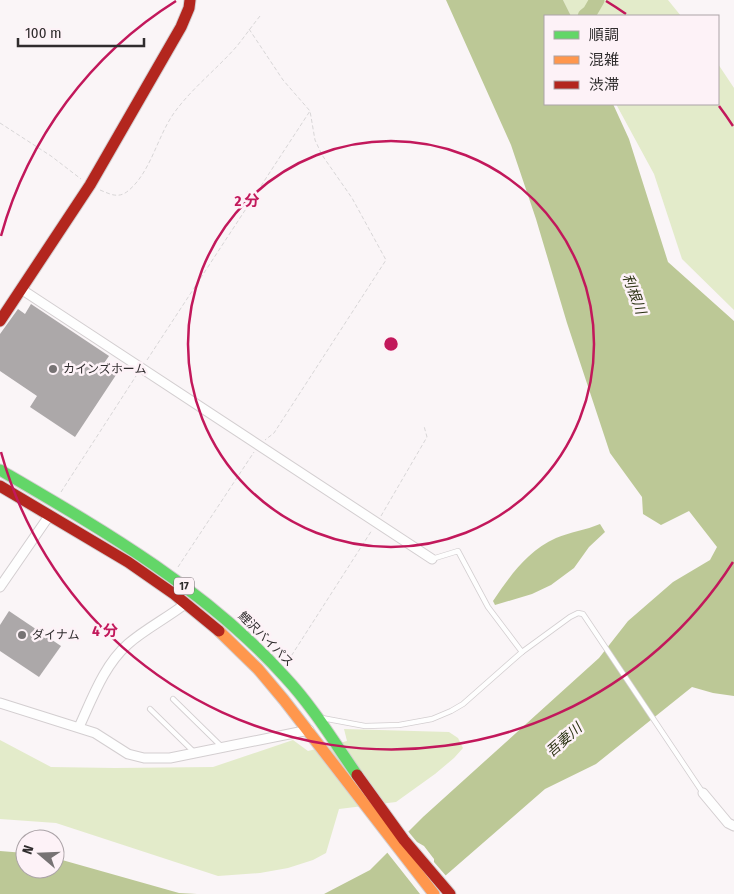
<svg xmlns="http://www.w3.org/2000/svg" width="734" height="894" font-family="'Fira Sans Condensed','Noto Sans JP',sans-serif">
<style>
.green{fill:#e3ebca}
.water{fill:#bcc896}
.pier{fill:#faf5f7}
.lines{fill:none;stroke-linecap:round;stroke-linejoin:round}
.river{stroke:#bcc896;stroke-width:15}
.building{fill:#aca8a9}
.lane-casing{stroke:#d3ced0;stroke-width:6}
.street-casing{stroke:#d3ced0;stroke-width:11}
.fast-casing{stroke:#d3ced0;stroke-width:13}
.slow-casing{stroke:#d3ced0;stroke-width:13}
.jam-casing{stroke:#d3ced0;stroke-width:13}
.path{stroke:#d8d6d7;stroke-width:1;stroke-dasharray:4 2.5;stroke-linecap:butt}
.lane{stroke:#fefefe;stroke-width:4.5}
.street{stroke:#fefefe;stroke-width:9}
.fast{stroke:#63d668;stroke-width:11}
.slow{stroke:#ff974d;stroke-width:11}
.jam{stroke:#b3261e;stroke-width:11}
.ring{fill:none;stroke:#c2185b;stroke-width:2.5}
.poi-dot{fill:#777374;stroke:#fdf2f7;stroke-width:2}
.labels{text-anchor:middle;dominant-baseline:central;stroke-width:5;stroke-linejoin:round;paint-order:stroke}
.shield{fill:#fdf2f7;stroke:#6e686a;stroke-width:1}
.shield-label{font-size:11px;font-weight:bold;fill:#302d2e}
.poi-label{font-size:12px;fill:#302d2e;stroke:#fdf2f7;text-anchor:start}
.street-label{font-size:12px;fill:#302d2e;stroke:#fdf2f7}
.water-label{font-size:14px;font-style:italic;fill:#293111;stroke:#fdf2f7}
.centre{fill:#c2185b;stroke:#fdf2f7;stroke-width:2.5}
.ring-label{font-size:15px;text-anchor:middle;font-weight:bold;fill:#c2185b;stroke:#fdf2f7;stroke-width:5;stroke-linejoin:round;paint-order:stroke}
</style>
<rect width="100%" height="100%" fill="#faf5f7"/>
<g class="green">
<polygon points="563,0 668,0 681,16 571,16"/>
<polygon points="718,64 734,88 734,310 682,259 654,174 616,104 718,104"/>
<polygon points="344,729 449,732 458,738 463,748 454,758 435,774 396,802 339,809 326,853 313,860 288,868 260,873 218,876 56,823 0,819 0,740 51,767 115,768 213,767 293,740 308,751 347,741"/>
</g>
<g class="water">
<polygon points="446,0 563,0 571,16 545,16 545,104 613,104 629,139 668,262 734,321 734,696 713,693 692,687 596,764 545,789 445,876 437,894 324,894 370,870 423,817 599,658 628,621 673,582 710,560 717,547 689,511 661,525 643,514 642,497 610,453 567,323 536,219 511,145"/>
<path d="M600,524l5,8 -16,15 -15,21 -23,17 -19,9 -37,11 -2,-4c17,-25 34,-50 63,-63 14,-6 30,-8 44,-14z"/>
<polygon points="0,851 25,853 25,869 55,869 55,858 179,893 197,894 0,894"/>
</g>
<polygon class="pier" points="407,830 417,842 424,846 434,859 434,862 447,877 439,894 420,894 386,851"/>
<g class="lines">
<polyline class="river" points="585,16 590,12 597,0"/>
</g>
<g class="building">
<polygon points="31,304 109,356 102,366 116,375 75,437 30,407 37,396 0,371 0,334 18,309 25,314"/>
<polygon points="9,611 61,646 39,677 0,651 0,625"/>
</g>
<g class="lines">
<g class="lane-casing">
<g id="lane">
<polyline points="432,559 458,551 488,607 522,652"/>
<polyline points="173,699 222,747"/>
<polyline points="150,709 195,753"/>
<polyline points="322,718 365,726 399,725 432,719 451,711 463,704 522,652 570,617 578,613 583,614 703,793"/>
</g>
</g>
<g class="street-casing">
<g id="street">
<polyline points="21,289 432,559"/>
<polyline points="0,587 49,516"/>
<polyline points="0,703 95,733 128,754 144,758 170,758 309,730"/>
<path d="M79,727c13,-28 25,-62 49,-83 17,-15 39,-26 57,-40"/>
<polyline points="703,793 728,823 734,826"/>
</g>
</g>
<g class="fast-casing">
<path id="fast" d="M0,470c101,59 206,119 285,207 28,30 49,65 72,98"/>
</g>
<g class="slow-casing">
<polyline id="slow" points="219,631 258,669 284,700 434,894"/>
</g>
<g class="jam-casing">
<g id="jam">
<polyline points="0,321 90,185 181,27 189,8 190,0"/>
<polyline points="0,486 128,562 174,594 219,631"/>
<polyline points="357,775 404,840 450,894"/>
</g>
</g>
<g class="path">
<polyline points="249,29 283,80 310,111 315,140 322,155 352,198 386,260 274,433 265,440"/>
<polyline points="0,123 51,156 81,179"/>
<path d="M100,190c10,4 18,9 28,1 23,-19 29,-54 46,-78 18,-25 43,-44 63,-67 8,-10 15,-20 23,-30"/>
<polyline points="147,360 310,111"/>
<polyline points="61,492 136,376"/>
<polyline points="381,516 427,437 424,426"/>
<polyline points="178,567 254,452"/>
<polyline points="288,661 372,530"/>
</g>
<use href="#lane" class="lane"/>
<use href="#street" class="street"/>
<use href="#fast" class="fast"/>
<use href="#slow" class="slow"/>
<use href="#jam" class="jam"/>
</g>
<g class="ring">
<circle cx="391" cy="344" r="203"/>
<path d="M733 562A405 405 0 0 1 1 452M1 236A405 405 0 0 1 176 1M606 1A405 405 0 0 1 626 14M719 106A405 405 0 0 1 733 126"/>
</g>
<g class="poi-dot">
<circle cx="53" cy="369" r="5"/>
<circle cx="22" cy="635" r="5"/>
</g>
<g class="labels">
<rect class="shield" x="174" y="577.5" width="20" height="17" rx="4"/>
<g class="shield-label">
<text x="184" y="586">17</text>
</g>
<g class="poi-label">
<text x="63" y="369">カインズホーム</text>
<text x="32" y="635">ダイナム</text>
</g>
<g class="street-label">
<text transform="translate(266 639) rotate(45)">鯉沢バイパス</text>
</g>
<g class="water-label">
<text transform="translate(634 294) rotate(70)">利根川</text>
<text transform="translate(564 740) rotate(-42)">吾妻川</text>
</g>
</g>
<circle cx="391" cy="344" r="8" class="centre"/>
<g class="ring-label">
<text x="247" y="206">2 分</text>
<text x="105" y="636">4 分</text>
</g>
<rect x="544" y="15" width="175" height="90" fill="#fdf2f7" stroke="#aba3a7"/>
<rect x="554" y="31" width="25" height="8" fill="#63d668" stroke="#aba3a7"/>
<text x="589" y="40" font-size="15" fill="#302d2e">順調</text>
<rect x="554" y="56" width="25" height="8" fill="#ff974d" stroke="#aba3a7"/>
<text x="589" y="65" font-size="15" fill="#302d2e">混雑</text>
<rect x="554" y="81" width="25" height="8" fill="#b3261e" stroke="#aba3a7"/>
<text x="589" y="90" font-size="15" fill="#302d2e">渋滞</text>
<g transform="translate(40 854) rotate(289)"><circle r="24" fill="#fdf2f7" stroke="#aba3a7"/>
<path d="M0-4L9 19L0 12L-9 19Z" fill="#777374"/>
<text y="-8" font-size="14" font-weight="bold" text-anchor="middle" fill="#302d2e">N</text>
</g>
<path d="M18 38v8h126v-8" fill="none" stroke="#302d2e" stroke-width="2.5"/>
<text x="25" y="38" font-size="15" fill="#302d2e" stroke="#fdf2f7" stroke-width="4" paint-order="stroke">100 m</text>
</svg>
